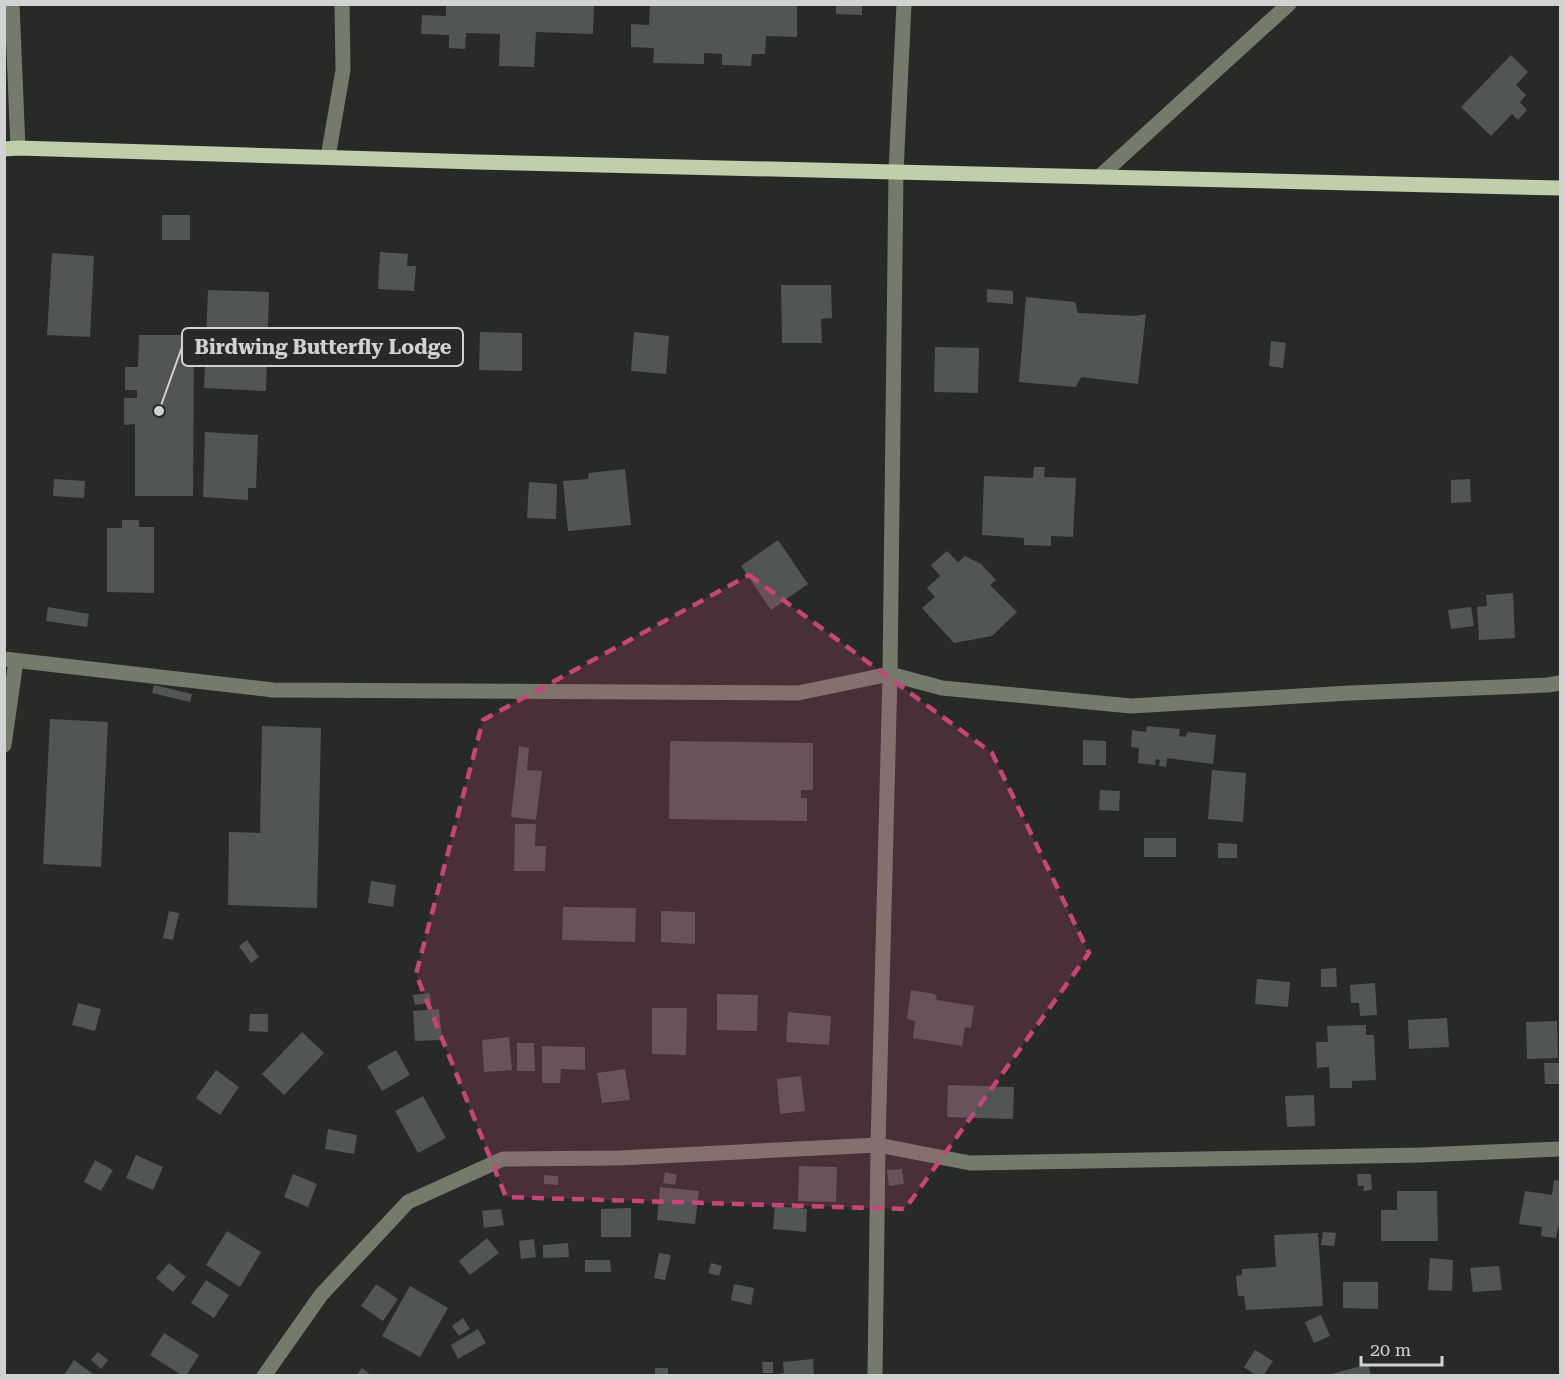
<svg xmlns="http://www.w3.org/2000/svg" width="1565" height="1380" font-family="'Roboto Serif',serif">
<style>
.building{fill:#515554}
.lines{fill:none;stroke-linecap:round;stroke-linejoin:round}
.minor{stroke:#747b6b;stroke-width:15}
.major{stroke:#bfceab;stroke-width:15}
.marked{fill:#c64678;fill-opacity:0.2;stroke:#c64678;stroke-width:4.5;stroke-dasharray:12 8;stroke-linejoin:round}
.leader{fill:none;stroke:#d1d2d1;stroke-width:2}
.callout-dot{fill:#d1d2d1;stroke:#282a28;stroke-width:2}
.callout{fill:#282a28;stroke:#d1d2d1;stroke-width:2}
.callout-label{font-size:20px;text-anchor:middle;font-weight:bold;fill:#d1d2d1}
</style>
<rect width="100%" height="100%" fill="#282a28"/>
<g class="building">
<polygon points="446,4 594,4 593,34 536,32 534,67 499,66 500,34 466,33 465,49 449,48 449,35 421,34 422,15 446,16"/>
<polygon points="836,4 862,4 862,15 836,14"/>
<polygon points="650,5 797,5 797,37 766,36 765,54 752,54 751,66 722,65 722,54 704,53 704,64 653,63 654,48 631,47 631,24 649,25"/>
<polygon points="1511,55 1528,72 1516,85 1526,95 1520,102 1527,110 1518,120 1512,114 1491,136 1461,107"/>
<rect x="162" y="215" width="28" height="25"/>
<polygon points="380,252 408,254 407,266 416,266 414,291 378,289"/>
<polygon points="52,253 94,256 90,337 47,335"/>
<polygon points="781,285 831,285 832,318 821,319 822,343 782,343"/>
<polygon points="987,289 1013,291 1013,304 987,302"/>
<polygon points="208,290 269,292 266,391 204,388"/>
<polygon points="1026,297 1075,302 1078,313 1135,316 1146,314 1138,384 1081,377 1076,387 1019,382"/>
<polygon points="480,332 522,333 522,371 479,370"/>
<polygon points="634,332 669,336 666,374 631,371"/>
<polygon points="139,335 194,335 193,496 135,496 135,424 124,425 124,398 137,398 137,390 125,390 125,367 138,367"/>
<polygon points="1271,341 1286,343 1283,368 1269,366"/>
<polygon points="935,347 979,348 978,393 934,392"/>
<polygon points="205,432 258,435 256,488 248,488 248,500 203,497"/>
<polygon points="1034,467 1045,467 1044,477 1076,478 1073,537 1051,536 1051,546 1024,545 1024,538 982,535 984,476 1033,478"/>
<polygon points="625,469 631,525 568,531 563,481 588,479 589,473"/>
<polygon points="54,479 85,481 84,498 53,496"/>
<polygon points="1470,479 1471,502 1451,503 1451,480"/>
<polygon points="529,482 557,484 556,519 527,518"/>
<polygon points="122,520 139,520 139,527 154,527 154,593 107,592 107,528 122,528"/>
<polygon points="778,540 808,584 771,610 741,566"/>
<polygon points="947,551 958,562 965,556 981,564 996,580 990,585 1017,612 992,636 954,643 922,608 935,597 927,588 940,576 931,565"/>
<polygon points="1513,593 1515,638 1479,640 1477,607 1487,606 1486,595"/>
<polygon points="48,607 89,614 87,627 46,621"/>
<polygon points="1471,607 1474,626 1451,629 1448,610"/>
<polygon points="154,685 192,694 190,702 152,693"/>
<polygon points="50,719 108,722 101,867 43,864"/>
<polygon points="262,726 321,728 317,908 228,905 229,832 260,833"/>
<polygon points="1147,726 1180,729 1179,736 1185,737 1188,732 1216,735 1213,764 1167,758 1166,767 1159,766 1160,760 1156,759 1155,765 1138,763 1139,748 1131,747 1132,730 1146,732"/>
<polygon points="1083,740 1106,741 1106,765 1083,765"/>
<polygon points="670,741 813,743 813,790 801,790 801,798 807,798 807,821 669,819"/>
<polygon points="519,746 529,748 527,770 542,771 536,820 511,817"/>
<polygon points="1212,770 1246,773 1243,822 1208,819"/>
<polygon points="1100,790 1120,791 1119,811 1099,810"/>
<polygon points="515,824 536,824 535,846 546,846 545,871 514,871"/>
<rect x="1144" y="838" width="32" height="19"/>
<polygon points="1218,843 1237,844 1237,858 1218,858"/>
<polygon points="371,881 396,885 393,907 368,903"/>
<polygon points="563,907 636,908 635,942 562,940"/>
<polygon points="169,911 179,913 173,940 163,938"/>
<polygon points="661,911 695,912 695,944 661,942"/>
<polygon points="247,940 259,957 251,963 239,946"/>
<polygon points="1336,968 1337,987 1321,987 1321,969"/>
<polygon points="1257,979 1290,982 1288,1007 1255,1004"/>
<polygon points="1375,983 1377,1015 1360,1016 1359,1003 1351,1003 1350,985"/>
<polygon points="911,990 935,994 937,1000 974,1006 971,1028 965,1027 962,1046 913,1038 915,1021 907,1019"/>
<polygon points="430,993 431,1003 415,1005 413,995"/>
<polygon points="717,994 758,995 757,1031 717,1030"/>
<polygon points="78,1003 101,1009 95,1031 72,1025"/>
<polygon points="652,1008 687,1008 686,1055 652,1054"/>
<polygon points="439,1009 442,1040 415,1041 413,1011"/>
<polygon points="788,1012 831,1016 829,1045 786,1042"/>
<polygon points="250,1014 268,1014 268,1032 249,1031"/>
<polygon points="1447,1018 1449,1047 1409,1049 1408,1020"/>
<polygon points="1557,1021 1558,1058 1527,1059 1526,1022"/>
<polygon points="1366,1025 1366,1035 1374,1035 1376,1080 1352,1081 1352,1088 1330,1088 1329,1067 1317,1068 1316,1042 1328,1042 1327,1026"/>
<polygon points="302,1032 324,1053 284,1095 262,1074"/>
<polygon points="509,1037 512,1070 484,1072 482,1040"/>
<polygon points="517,1043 534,1043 535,1071 517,1071"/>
<polygon points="542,1046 585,1047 585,1070 561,1069 560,1083 542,1083"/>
<polygon points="396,1050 410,1075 382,1091 367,1066"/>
<polygon points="1544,1063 1560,1063 1560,1084 1545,1084"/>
<polygon points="625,1069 630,1100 602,1103 597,1073"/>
<polygon points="216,1070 239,1087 220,1115 196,1098"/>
<polygon points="801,1076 805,1111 780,1114 777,1079"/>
<polygon points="948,1085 1014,1087 1013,1119 947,1117"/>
<polygon points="1314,1095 1315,1126 1287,1127 1285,1096"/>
<polygon points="423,1096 446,1138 418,1153 395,1111"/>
<polygon points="328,1129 357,1135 354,1154 325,1149"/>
<polygon points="136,1155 163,1167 153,1190 126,1178"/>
<polygon points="95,1160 113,1170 101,1191 84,1182"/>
<polygon points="799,1166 837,1167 836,1202 798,1201"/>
<polygon points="902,1169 904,1184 889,1186 887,1170"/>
<polygon points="665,1172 677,1175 675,1185 663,1183"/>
<polygon points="293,1174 317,1184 308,1207 284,1197"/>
<polygon points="1357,1174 1371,1174 1372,1190 1363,1191 1364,1186 1358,1186"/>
<polygon points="544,1175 558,1176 558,1185 544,1184"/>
<polygon points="1554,1180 1560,1181 1560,1227 1558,1227 1556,1238 1541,1236 1542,1227 1519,1224 1525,1191 1552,1195"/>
<polygon points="660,1187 699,1191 695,1224 657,1220"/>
<polygon points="1397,1191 1437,1191 1438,1241 1381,1241 1381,1210 1397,1210"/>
<polygon points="775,1206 807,1209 806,1232 773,1229"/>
<polygon points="631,1208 631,1237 601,1237 601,1209"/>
<polygon points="501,1209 504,1225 484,1228 482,1211"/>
<polygon points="227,1231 261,1252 240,1287 206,1265"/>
<polygon points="1323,1232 1336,1233 1334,1246 1321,1245"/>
<polygon points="1318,1233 1323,1306 1246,1310 1244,1296 1238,1296 1236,1276 1242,1275 1242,1269 1276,1267 1274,1235"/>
<polygon points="487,1238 499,1253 470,1275 459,1261"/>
<polygon points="534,1239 536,1257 521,1259 519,1241"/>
<polygon points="568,1243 569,1257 543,1258 543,1245"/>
<polygon points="659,1253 671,1255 665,1280 654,1278"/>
<polygon points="1430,1258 1453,1260 1452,1291 1428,1290"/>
<polygon points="585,1260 610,1260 611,1272 585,1272"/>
<polygon points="169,1263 186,1277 173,1292 156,1278"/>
<polygon points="711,1263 722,1266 719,1276 708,1273"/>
<polygon points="1499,1266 1502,1290 1473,1292 1470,1268"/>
<polygon points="206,1280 229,1295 214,1318 191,1303"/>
<polygon points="1343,1282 1378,1282 1378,1309 1343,1308"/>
<polygon points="376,1284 398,1299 383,1321 361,1306"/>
<polygon points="734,1284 754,1288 751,1305 731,1300"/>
<polygon points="410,1286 448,1308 420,1357 382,1336"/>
<polygon points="1321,1315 1330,1336 1314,1343 1305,1322"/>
<polygon points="463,1318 470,1329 459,1336 452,1326"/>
<polygon points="478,1329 486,1343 458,1359 451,1345"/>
<polygon points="164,1333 199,1355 186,1376 183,1376 150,1355"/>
<polygon points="1255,1350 1273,1361 1263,1376 1257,1376 1244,1367"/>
<polygon points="98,1352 108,1360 101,1369 91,1360"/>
<polygon points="813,1359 814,1376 776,1376 776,1374 784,1373 783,1362"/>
<polygon points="74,1360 96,1376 63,1376"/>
<polygon points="762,1362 773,1362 773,1373 763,1373"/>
<polygon points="1368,1364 1371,1376 1328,1376 1328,1375"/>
<polygon points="362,1368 372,1376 356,1376"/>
<rect x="655" y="1368" width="13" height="8"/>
</g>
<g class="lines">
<g class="minor">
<polyline points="12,4 18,148"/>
<polyline points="328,157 343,70 342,4"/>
<polyline points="1099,177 1289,4"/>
<polyline points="4,659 273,690 798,693 890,674 942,688 1131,706 1350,693 1548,685 1560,683"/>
<polyline points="4,745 16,661"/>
<polyline points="264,1376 321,1295 408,1202 503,1159 619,1158 878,1145 970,1163 1421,1155 1560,1149"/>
<polyline points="875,1376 878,1145 890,674 896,172 904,4"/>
</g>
<polyline class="major" points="4,149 18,148 477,162 1560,188"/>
</g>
<path class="marked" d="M749,575l243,178 97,200 -184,256 -399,-12 -90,-223 67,-254z"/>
<path class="leader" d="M159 411L182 347"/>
<circle class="callout-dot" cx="159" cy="411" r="6"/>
<rect class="callout" x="182" y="328" width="281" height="38" rx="6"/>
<g class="callout-label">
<text x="323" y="354">Birdwing Butterfly Lodge</text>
</g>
<rect width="1565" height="1380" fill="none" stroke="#d1d2d1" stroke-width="12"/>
<path d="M1361 1356v9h81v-9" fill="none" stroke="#d1d2d1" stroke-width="3"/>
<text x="1370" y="1356" font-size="18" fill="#d1d2d1" stroke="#282a28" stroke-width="4.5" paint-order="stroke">20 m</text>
</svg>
